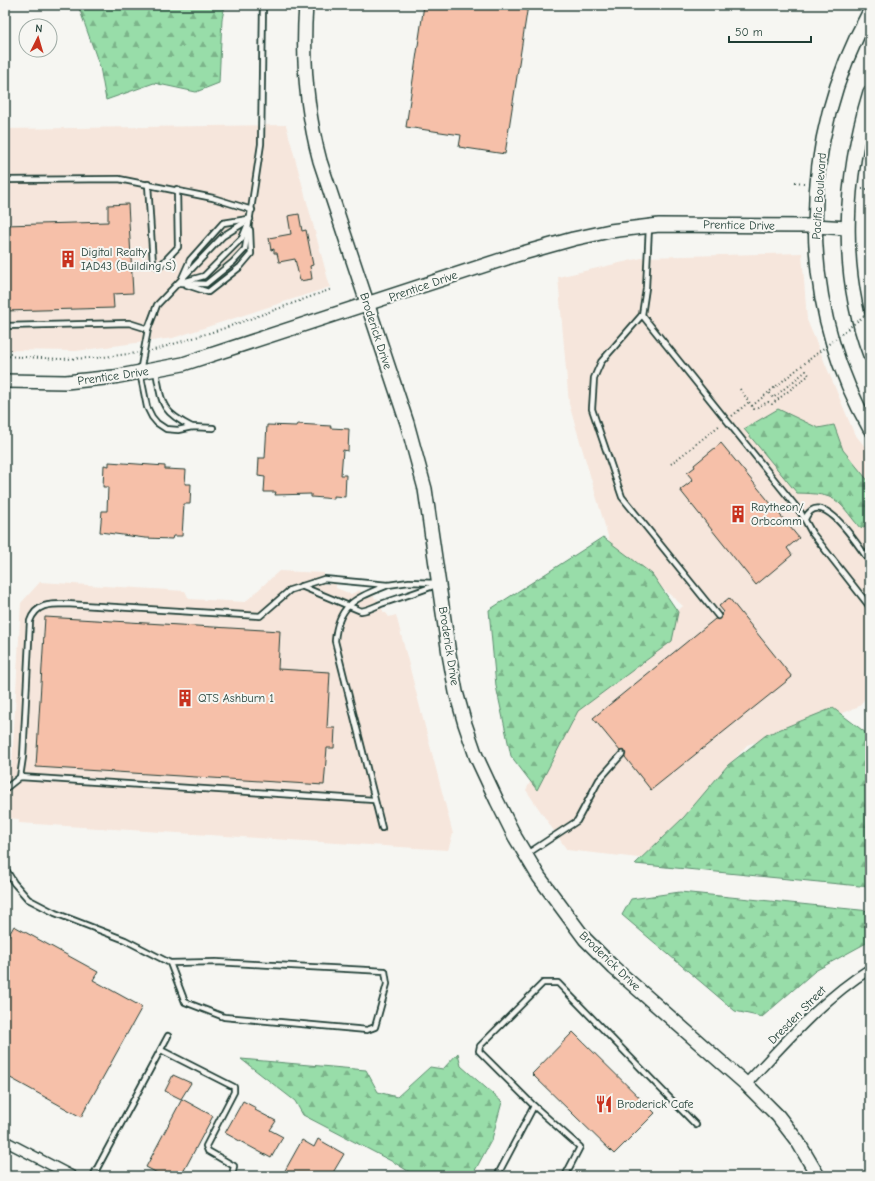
<svg xmlns="http://www.w3.org/2000/svg" width="875" height="1181" font-family="'Comic Neue',sans-serif">
<style>
.built{fill:#f6e6dc}
.forest{fill:url(#forest-firs);stroke:#5c8d6e}
.building{fill:#f6c0a9;stroke:#1f3d34}
.lines{fill:none;stroke-linecap:round;stroke-linejoin:round}
.lane-casing{stroke:#1f3d34;stroke-width:8}
.street-casing{stroke:#1f3d34;stroke-width:12}
.secondary-casing{stroke:#1f3d34;stroke-width:16}
.path{stroke:#1f3d34;stroke-width:2;stroke-dasharray:1 3;stroke-linecap:butt}
.lane{stroke:#f6f6f2;stroke-width:4.5}
.street{stroke:#f6f6f2;stroke-width:9}
.secondary{stroke:#f6f6f2;stroke-width:13}
.path-bridge{stroke:#1f3d34;stroke-width:2;stroke-dasharray:1 3;stroke-linecap:butt}
.labels{text-anchor:middle;dominant-baseline:central;stroke-width:4;stroke-linejoin:round;paint-order:stroke}
.street-label{font-size:12px;fill:#1f3d34;stroke:#f6f6f2}
.poi-label{font-size:12px;fill:#1f3d34;stroke:#f6f6f2;text-anchor:start}
</style>
<defs>
<pattern id="forest-firs" width="22" height="20" patternUnits="userSpaceOnUse"><rect width="22" height="20" fill="#98dda9"/><path d="M5 1l3.5 6h-7zM16 11l3.5 6h-7z" fill="#7bb48a"/></pattern>
</defs>
<rect width="100%" height="100%" fill="#f6f6f2"/>
<filter id="ink" filterUnits="userSpaceOnUse"><feTurbulence type="fractalNoise" baseFrequency=".025" numOctaves="2"/><feDisplacementMap in="SourceGraphic" scale="8" xChannelSelector="R" yChannelSelector="G"/><feConvolveMatrix kernelMatrix="1 2 1 2 8 2 1 2 1" color-interpolation-filters="sRGB"/></filter>
<g filter="url(#ink)">
<g class="built">
<polygon points="286,125 330,287 173,338 76,351 5,350 5,129"/>
<polygon points="802,253 807,320 854,433 870,453 870,693 857,708 747,745 648,859 567,850 526,790 569,710 683,606 610,543 569,404 558,277 646,257"/>
<polygon points="279,571 324,573 324,584 336,584 336,588 351,594 360,590 364,599 374,596 375,599 377,598 384,613 386,613 389,617 396,615 453,834 448,850 19,823 19,819 5,818 5,777 12,764 21,603 40,582 185,591 189,599 245,602"/>
</g>
<g class="forest">
<polygon points="78,5 225,5 222,19 219,83 196,92 154,83 106,100 100,67"/>
<path d="M778,409l40,19 16,-3 9,25 27,33v42l-10,3c-24,-30 -23,-34 -63,-35l-53,-64z"/>
<polygon points="603,537 652,574 678,612 672,641 578,711 537,790 511,756 496,686 489,610"/>
<polygon points="833,708 870,736 870,887 635,864 684,817 728,765 766,735"/>
<polygon points="680,892 870,911 870,941 815,971 762,1017 735,1011 622,915 631,899"/>
<polygon points="458,1053 461,1066 502,1102 492,1139 472,1176 416,1176 395,1163 303,1115 295,1101 241,1059 366,1070 378,1092 397,1097 430,1067 443,1069"/>
</g>
<g class="building">
<polygon points="424,5 528,5 505,154 459,147 461,135 406,127"/>
<polygon points="128,204 133,293 113,294 114,308 5,311 5,225 108,222 108,205"/>
<polygon points="299,214 302,231 306,230 313,265 310,266 312,279 300,281 295,259 279,262 277,253 274,253 274,249 271,250 269,238 291,234 288,216"/>
<polygon points="297,424 331,426 330,428 349,429 348,451 343,450 341,475 346,475 345,497 334,496 334,499 324,498 311,497 311,494 275,495 276,492 264,492 265,477 258,476 259,458 265,458 267,425 296,426"/>
<polygon points="721,443 799,538 787,548 792,555 756,585 680,490 693,480 687,473 695,467 694,465"/>
<polygon points="109,462 165,466 165,469 186,470 185,484 191,484 190,504 184,504 182,536 173,536 172,539 145,538 100,532 102,511 107,511 108,487 103,487 104,465 109,466"/>
<polygon points="729,598 792,677 651,790 625,757 625,751 620,751 593,718 715,619 721,619 721,614 724,612 719,606"/>
<polygon points="45,617 280,631 278,669 330,672 327,728 335,728 334,748 327,748 324,785 36,767"/>
<polygon points="14,926 98,972 93,980 142,1007 81,1117 5,1075 5,942"/>
<polygon points="573,1032 655,1113 614,1154 532,1074"/>
<polygon points="173,1075 191,1083 181,1099 165,1091"/>
<polygon points="182,1099 213,1116 181,1176 163,1176 146,1167"/>
<polygon points="243,1101 256,1108 255,1110 276,1121 270,1130 283,1137 271,1158 225,1133"/>
<polygon points="318,1139 344,1154 331,1176 282,1176 302,1140 314,1147"/>
</g>
<g class="lines">
<g class="lane-casing">
<g id="lane">
<polyline points="5,180 119,179 213,198 252,210"/>
<polyline points="148,184 153,264 159,267 178,247 177,189"/>
<polyline points="649,227 646,288 642,315 601,362 594,378 592,409 622,497 718,616"/>
<polyline points="182,278 190,260 223,223 248,219"/>
<polyline points="183,282 204,276 242,238 247,226"/>
<polyline points="179,283 206,284 233,262 245,249 261,144 263,5"/>
<polyline points="187,285 208,292 240,267 251,254 250,230"/>
<polyline points="642,315 801,513 812,533 870,607"/>
<polyline points="5,326 129,323 148,329"/>
<path d="M156,371c6,32 4,40 36,56"/>
<polyline points="213,428 192,427 178,430 166,429 157,423 152,417 147,407 140,372 148,329 157,305 223,236 250,219"/>
<path d="M805,519c16,-36 55,30 65,43"/>
<polyline points="866,556 870,549"/>
<path d="M301,586l60,25c8,-1 13,-4 20,-7 20,-7 38,-12 57,-20"/>
<path d="M20,777l3,-20 7,-136c6,-17 19,-17 36,-17l194,12 30,-26 34,-11 64,6 21,-3 28,1"/>
<polyline points="5,789 20,777 374,800"/>
<path d="M382,828l-47,-187c3,-38 22,-43 53,-56"/>
<polyline points="527,854 577,821 599,780 622,754"/>
<polyline points="5,868 14,883 28,899 55,913 125,940 170,963 216,962 385,971 387,984 375,1027 367,1030 224,1017 185,1002 170,963"/>
<polyline points="161,1050 234,1087 234,1092 206,1146 208,1151 234,1166 232,1176"/>
<polyline points="534,1106 580,1147 565,1176"/>
<polyline points="93,1176 168,1036"/>
<polyline points="497,1176 534,1106 479,1051 480,1046 543,983 558,983 696,1125"/>
</g>
</g>
<g class="street-casing">
<g id="street">
<path d="M746,1084c39,-41 76,-85 124,-115"/>
<polyline points="5,1141 72,1176"/>
</g>
</g>
<g class="secondary-casing">
<g id="secondary">
<path d="M306,5c-4,54 0,104 14,156l87,262 18,66 24,165 7,38 9,32 11,32 21,45 18,36 24,40 46,62 29,29 132,116 32,32 20,26 20,34"/>
<path d="M870,11c-72,130 -74,289 0,418"/>
<path d="M870,92c-26,85 -32,178 0,263"/>
<polyline points="5,381 66,382 114,377 183,364 516,255 573,239 610,231 659,225 815,226 847,228"/>
</g>
</g>
<g class="path">
<polyline points="795,182 804,183"/>
<polyline points="862,189 870,189"/>
<polyline points="151,351 225,328 332,289"/>
<polyline points="5,356 60,359 95,358 137,353"/>
<polyline points="740,389 754,409 768,402 772,404 809,375 806,371 773,398 769,392 810,359"/>
<polyline points="752,406 769,392"/>
<polyline points="732,416 749,402"/>
<polyline points="671,464 720,425"/>
</g>
<use href="#lane" class="lane"/>
<use href="#street" class="street"/>
<use href="#secondary" class="secondary"/>
<polyline class="path-bridge" points="810,359 870,311"/>
</g>
</g>
<defs>
<g id="building-bare" transform="scale(1.38)"><path d="M-4-6H4V6H1V3H-1V6H-4ZM-2.5-4.3h1.7v1.8h-1.7ZM.8-4.3h1.7v1.8H.8ZM-2.5-1h1.7V.8h-1.7ZM.8-1h1.7V.8H.8Z" fill="#c8321e" stroke="#f6f6f2" stroke-width="2.5" paint-order="stroke"/></g>
<g id="restaurant-bare" transform="scale(1.38)"><path d="M-5-6h1v4h1v-4h1v4h1v-4h1v5L-1.5 .5V6h-2V.5L-5-1ZM5-6V6H3V1.5H1.5Q1.5-4 5-6Z" fill="#c8321e" stroke="#f6f6f2" stroke-width="2.5" paint-order="stroke"/></g>
</defs>
<g fill-rule="evenodd">
<use href="#building-bare" x="68" y="259"/>
<use href="#building-bare" x="738" y="514"/>
<use href="#building-bare" x="185" y="698"/>
<use href="#restaurant-bare" x="604" y="1104"/>
</g>
<g class="labels">
<g class="street-label">
<text transform="translate(819 196) rotate(-86)">Pacific Boulevard</text>
<text transform="translate(739 225) rotate(1)">Prentice Drive</text>
<text transform="translate(423 286) rotate(-19)">Prentice Drive</text>
<text transform="translate(376 331) rotate(72)">Broderick Drive</text>
<text transform="translate(113 376) rotate(-8)">Prentice Drive</text>
<text transform="translate(449 646) rotate(81)">Broderick Drive</text>
<text transform="translate(610 961) rotate(44)">Broderick Drive</text>
<text transform="translate(797 1015) rotate(-45)">Dresden Street</text>
</g>
<g class="poi-label">
<text x="81" y="252">Digital Realty<tspan x="81" dy="14">IAD43 (Building S)</tspan></text>
<text x="751" y="507">Raytheon/<tspan x="751" dy="14">Orbcomm</tspan></text>
<text x="198" y="698">QTS Ashburn 1</text>
<text x="617" y="1104">Broderick Cafe</text>
</g>
</g>
<rect width="875" height="1181" fill="none" stroke="#f6f6f2" stroke-width="20"/>
<rect x="10" y="10" width="855" height="1161" fill="none" stroke="#1f3d34" stroke-width="1.5" filter="url(#ink)"/>
<g transform="translate(38 38) rotate(5)"><circle r="19" fill="#f6f6f2" stroke="#a0aca6"/>
<path d="M0-3L7 15L0 10L-7 15Z" fill="#c8321e"/>
<text y="-6" font-size="11" font-weight="bold" text-anchor="middle" fill="#1f3d34">N</text>
</g>
<path d="M729 36v6h82v-6" fill="none" stroke="#1f3d34" stroke-width="2"/>
<text x="735" y="36" font-size="12" fill="#1f3d34" stroke="#f6f6f2" stroke-width="3" paint-order="stroke">50 m</text>
</svg>
